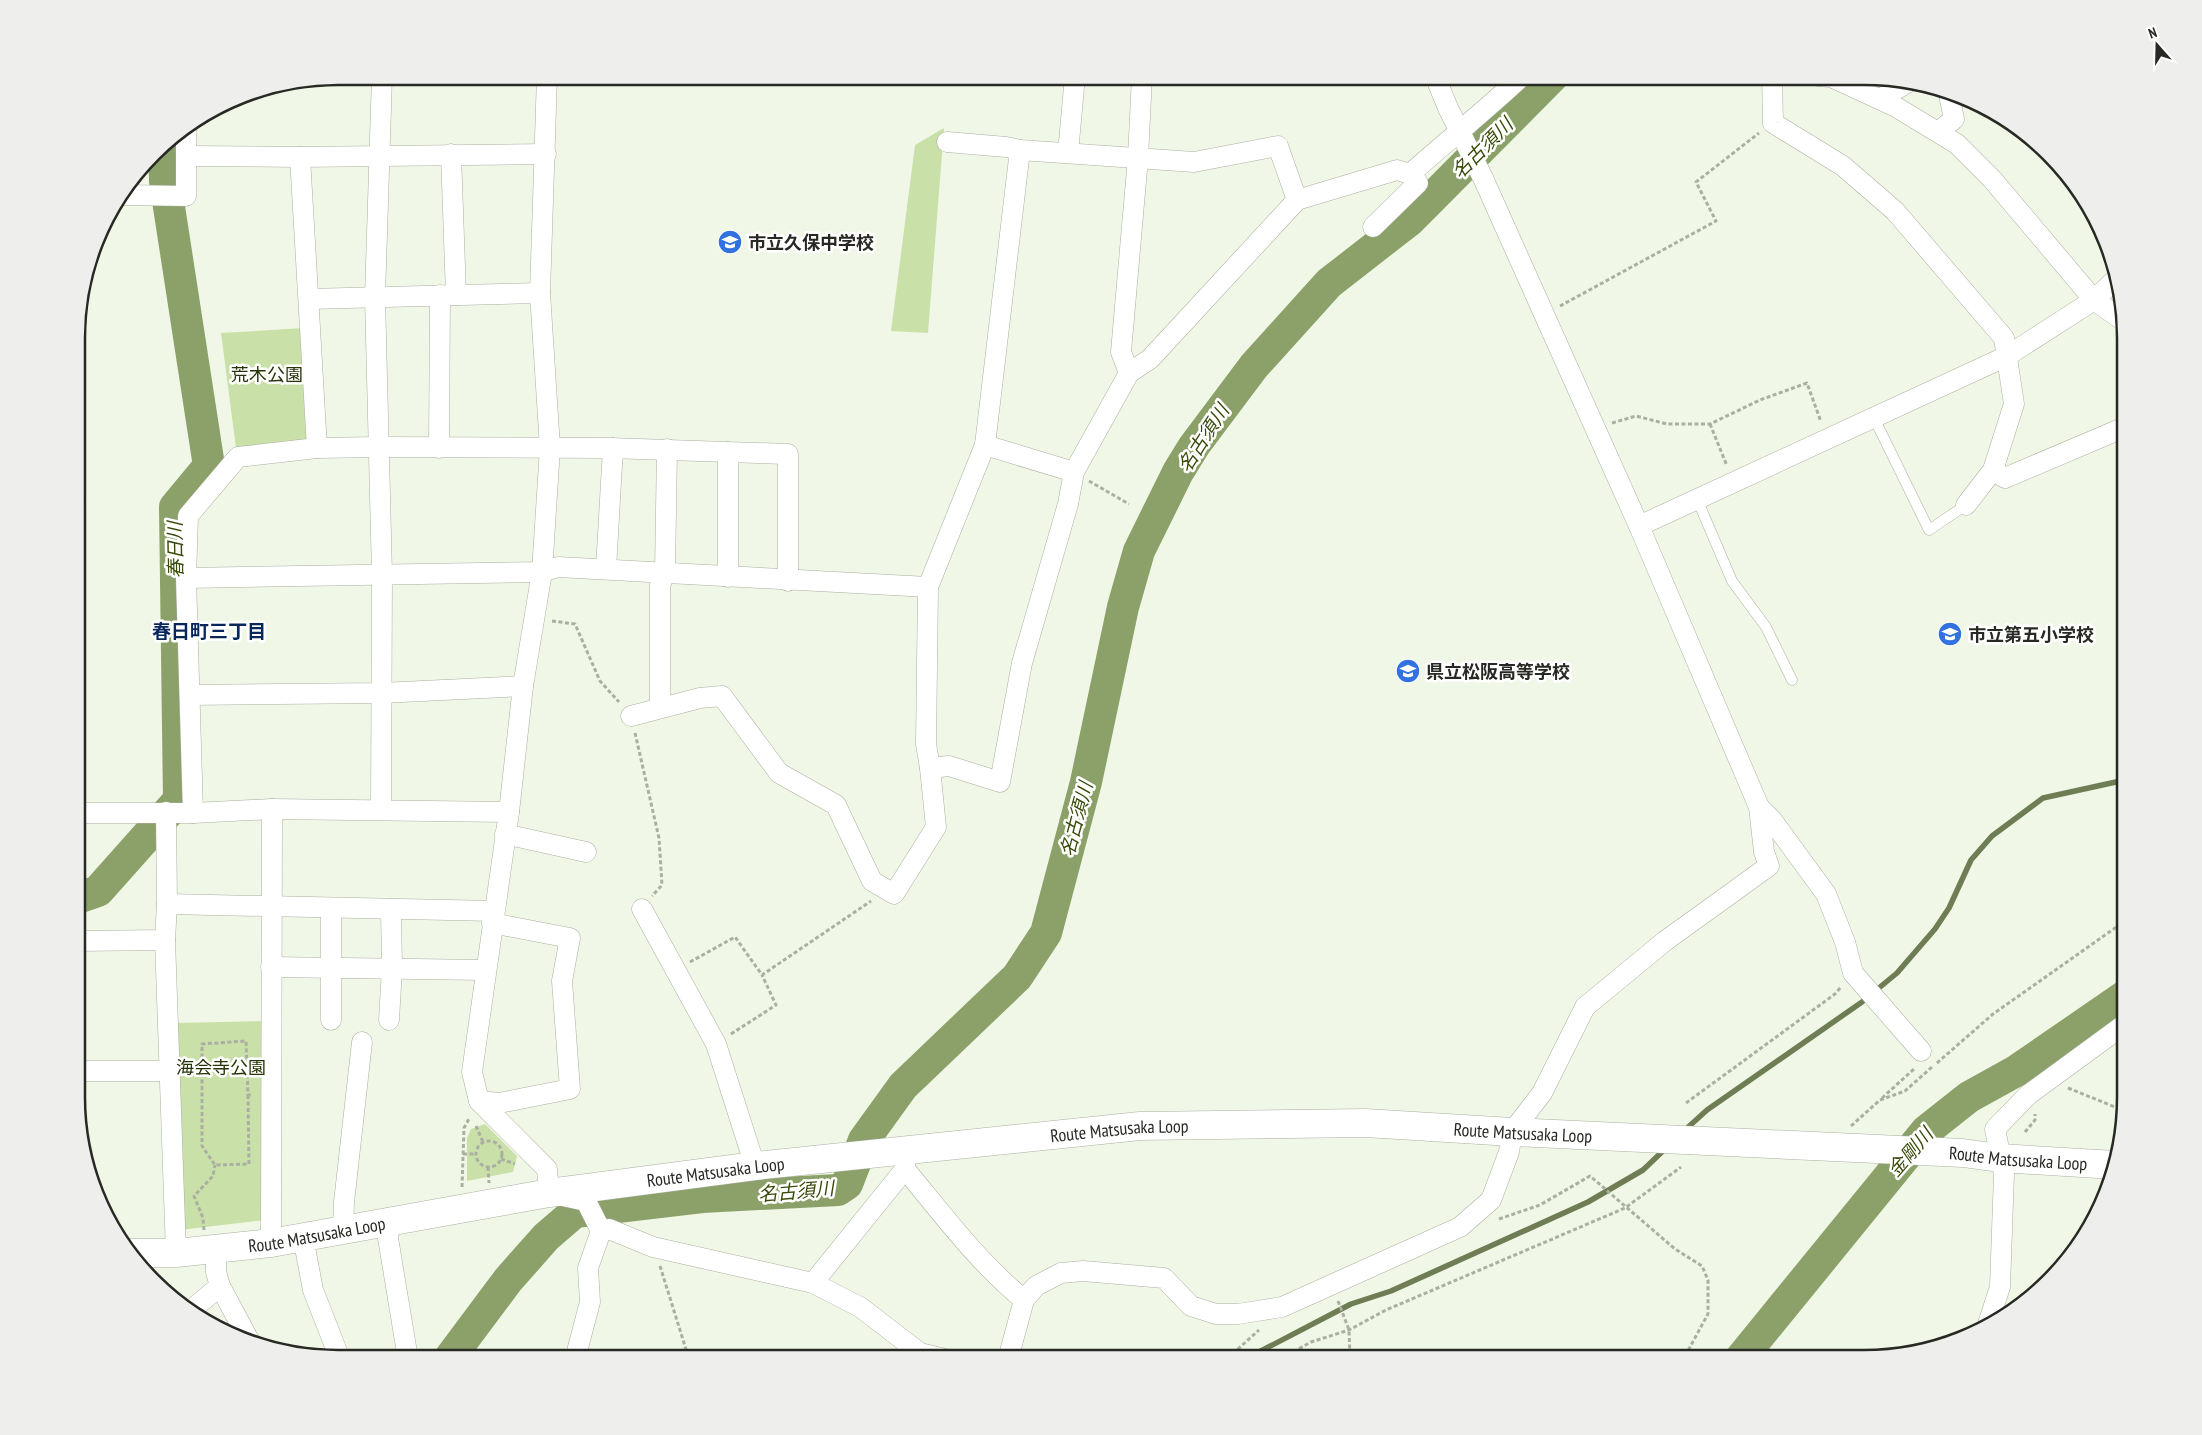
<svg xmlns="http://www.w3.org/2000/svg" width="2202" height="1435" font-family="'PT Sans Narrow','Noto Sans JP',sans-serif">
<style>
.green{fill:#cae0a9}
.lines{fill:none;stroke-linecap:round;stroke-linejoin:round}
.stream{stroke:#6e7d54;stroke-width:5.5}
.river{stroke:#8ca169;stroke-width:32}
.lane-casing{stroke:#aab0a0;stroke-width:11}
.street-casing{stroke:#aab0a0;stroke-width:21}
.secondary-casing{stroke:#aab0a0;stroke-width:29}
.path{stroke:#aaafa2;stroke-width:3;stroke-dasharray:4 2.5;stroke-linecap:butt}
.lane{stroke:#fff;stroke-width:10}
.street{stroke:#fff;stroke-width:20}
.secondary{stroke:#fff;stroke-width:28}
.labels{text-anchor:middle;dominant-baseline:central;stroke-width:5;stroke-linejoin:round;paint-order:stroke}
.poi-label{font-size:18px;font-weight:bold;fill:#272923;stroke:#fff;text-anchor:start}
.park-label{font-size:18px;fill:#263408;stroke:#fff}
.street-label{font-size:18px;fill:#272923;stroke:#fff}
.water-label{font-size:19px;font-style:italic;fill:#374a09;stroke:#fff}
.neighbourhood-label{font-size:19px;font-weight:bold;fill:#072659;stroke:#fff}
.rim{fill:none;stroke:#272923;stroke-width:2.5}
</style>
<rect width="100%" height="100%" fill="#f0f7e6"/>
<g class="green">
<polygon points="944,128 928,333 891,331 915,145"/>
<polygon points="304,328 311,439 236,448 221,333"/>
<polygon points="265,1021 265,1220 180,1230 175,1023"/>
<polygon points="485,1124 517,1156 513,1172 467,1181 467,1138 471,1129"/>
</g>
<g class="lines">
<g class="stream">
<polyline points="1685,1130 1707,1110 1862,1002 1897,973 1935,929 1949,908 1971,860 1992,836 2043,798 2125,780"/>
<polyline points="1253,1358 1259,1352 1351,1304 1391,1291 1588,1202 1643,1170 1665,1149"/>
</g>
<g class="river">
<polyline points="78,898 98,891 179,800 175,507 209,466 165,181 164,143"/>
<polyline points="1741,1358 1926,1131 1969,1097 2016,1071 2125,996"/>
<polyline points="449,1359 508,1280 546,1237 575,1212 702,1197 838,1190 847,1184 864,1140 903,1086 1017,977 1046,933 1086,782 1123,607 1139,551 1178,472 1194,446 1254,366 1329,283 1410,220 1553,76"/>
</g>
<g class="lane-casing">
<g id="lane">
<polyline points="1874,418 1929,530 1966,505"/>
<polyline points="1697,499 1732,581 1766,627 1792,680"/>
</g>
</g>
<g class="street-casing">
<g id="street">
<polyline points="547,76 540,293 550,448 542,572 523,686 509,812 472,1072 479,1101 547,1169 549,1193 586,1201 601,1231 588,1268 590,1302 575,1359"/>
<polyline points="1772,76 1773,123 1843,166 1895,211 2004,338 2014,404 1993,470 1966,505"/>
<polyline points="1818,76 1831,77 1896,107 1957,144 1992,179 2094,300 2125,322"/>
<polyline points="1880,99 1907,83"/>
<polyline points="1938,132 1954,119 1948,90"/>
<polyline points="947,142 1006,147 1020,150"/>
<polyline points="1068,153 1075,76"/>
<polyline points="451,154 456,295"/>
<polyline points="187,156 300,157 546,154"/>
<polyline points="300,157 317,448"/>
<polyline points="124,195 186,196 186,129"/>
<polyline points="1373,227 1418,183 1410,174"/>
<polyline points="309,299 540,293"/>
<path d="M1129,373l21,-14 147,-159 100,-30 13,4c37,-33 76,-64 112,-98"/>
<polyline points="439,448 440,295"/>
<polyline points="1993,470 2005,478 2125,427"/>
<polyline points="1074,472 985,445 1020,150 1194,162 1278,146 1297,200"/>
<polyline points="1639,526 2007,356 2094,300 2118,277"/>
<polyline points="606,569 613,448"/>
<polyline points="728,577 728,452"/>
<polyline points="186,578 542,572 558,567 928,587 926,744 930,768 949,766 1000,782 1022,663 1068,504 1074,472 1129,373 1121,352 1138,158 1142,76"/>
<polyline points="928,587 985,445"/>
<polyline points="190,695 381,693 523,686"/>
<polyline points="660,708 660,585 665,573 667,449"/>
<polyline points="631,716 700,698 722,696 779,773 836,805 872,881 894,894 936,827 930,768"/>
<polyline points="1759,807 1772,820 1826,894 1845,942 1853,973 1921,1051"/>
<polyline points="381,810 382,575 375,297 382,76"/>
<polyline points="166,812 167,904 165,940 176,1253"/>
<polyline points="78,813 193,813 272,809 509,812"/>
<polyline points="193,813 186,578 188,516 238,457 317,448 378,447 609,448 788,454 788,581"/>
<polyline points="505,834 586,852"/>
<polyline points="167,904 494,911"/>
<polyline points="331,908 331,1020"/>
<polyline points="642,909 716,1044 755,1166"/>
<polyline points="78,941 165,940"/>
<polyline points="271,967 486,970"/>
<polyline points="389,1020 392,969 391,909"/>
<polyline points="78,1071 168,1071"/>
<polyline points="479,1101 499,1103 570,1089 562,981 570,938 492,923"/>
<path d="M905,1169c38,46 73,93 119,131l-16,59"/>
<polyline points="390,1222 388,1238 408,1359"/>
<polyline points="343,1230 344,1202 362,1042"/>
<polyline points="601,1231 609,1229 653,1247 813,1283 860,1307 920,1353 945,1359"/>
<polyline points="303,1237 313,1290 340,1359"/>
<polyline points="271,1243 272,809"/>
<polyline points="813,1283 905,1169 905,1155"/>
<polyline points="220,1286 251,1344"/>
<polyline points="1024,1300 1036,1286 1061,1273 1083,1271 1164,1278 1191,1306 1216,1314 1238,1314 1282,1307 1460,1227 1491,1200 1509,1152 1512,1132 1542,1093 1585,1007 1665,941 1769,866 1764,852 1759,807 1639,526 1483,178 1448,108 1435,76"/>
<polyline points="189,1312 220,1286 216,1272 216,1249"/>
<polyline points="1987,1327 2000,1287 2004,1174 1995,1129 2028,1095 2125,1024"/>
</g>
</g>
<g class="secondary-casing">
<g id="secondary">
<path id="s1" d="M130,1253h46l95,-10 278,-50 206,-27 385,-40 225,-3 147,9 451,21 36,5 116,7"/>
</g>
</g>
<g class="path">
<polyline points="1560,306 1716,221 1696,182 1759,133"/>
<polyline points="1612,423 1636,416 1667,424 1710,424 1760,400 1807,383 1821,422"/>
<polyline points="1710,424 1727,466"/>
<polyline points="1089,481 1129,504"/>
<polyline points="552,621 575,624 600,681 619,702"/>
<polyline points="635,733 659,838 662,885 652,896"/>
<polyline points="690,962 735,937 762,975 871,901"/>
<polyline points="731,1034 776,1005 762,975"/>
<polyline points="1937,1063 1993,1014 2125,921"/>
<polyline points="2068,1088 2125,1111"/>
<polyline points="248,1095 249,1164 215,1165 202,1146 202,1044 246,1041 248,1095 253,1095"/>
<polyline points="1882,1098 1914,1069"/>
<polyline points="1686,1103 1835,994 1841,987"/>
<polyline points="476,1126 483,1142"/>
<polyline points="1851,1126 1880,1100 1905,1091 1932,1067"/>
<polyline points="2025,1132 2035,1120 2035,1114"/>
<circle cx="489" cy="1154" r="13"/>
<polyline points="463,1154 476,1154"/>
<polyline points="501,1159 515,1164"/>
<polyline points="488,1167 489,1183"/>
<polyline points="462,1187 464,1128 470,1117"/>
<polyline points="1499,1219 1540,1205 1590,1176 1675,1249 1702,1266 1708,1280 1708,1314 1684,1358"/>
<polyline points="204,1230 203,1218 194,1196 213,1176 215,1165"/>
<polyline points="660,1266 689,1359"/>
<polyline points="1338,1301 1349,1330 1350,1358"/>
<polyline points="1228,1358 1259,1330"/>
<polyline points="1282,1358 1311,1342 1349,1330 1386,1310 1625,1208 1681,1167"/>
</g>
<use href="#lane" class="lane"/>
<use href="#street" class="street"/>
<use href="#secondary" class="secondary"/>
</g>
<defs>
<g id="school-disc" transform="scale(1.25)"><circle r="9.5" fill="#3272e0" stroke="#fff"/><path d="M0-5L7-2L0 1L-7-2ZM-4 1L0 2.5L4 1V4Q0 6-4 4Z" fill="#fff"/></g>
</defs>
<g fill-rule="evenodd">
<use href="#school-disc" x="730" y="242"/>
<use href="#school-disc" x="1950" y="634"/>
<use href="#school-disc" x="1408" y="671"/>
</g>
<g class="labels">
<g class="poi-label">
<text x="748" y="242">市立久保中学校</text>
<text x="1968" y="634">市立第五小学校</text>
<text x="1426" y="671">県立松阪高等学校</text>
</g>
<g class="park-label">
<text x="267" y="374">荒木公園</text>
<text x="221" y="1067">海会寺公園</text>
</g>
<g class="street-label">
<text stroke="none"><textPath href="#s1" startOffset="998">Route Matsusaka Loop</textPath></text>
<text stroke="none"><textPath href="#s1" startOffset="1402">Route Matsusaka Loop</textPath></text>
<text stroke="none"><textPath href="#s1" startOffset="1898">Route Matsusaka Loop</textPath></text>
<text stroke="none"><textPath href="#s1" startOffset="592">Route Matsusaka Loop</textPath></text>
<text stroke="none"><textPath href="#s1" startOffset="188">Route Matsusaka Loop</textPath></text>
</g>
<g class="water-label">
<text transform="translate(1482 148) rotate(-45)">名古須川</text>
<text transform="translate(1203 438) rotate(-57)">名古須川</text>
<text transform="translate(175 550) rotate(-91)">春日川</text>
<text transform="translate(1076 819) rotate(-75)">名古須川</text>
<text transform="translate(1910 1152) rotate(-49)">金剛川</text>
<text transform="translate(796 1191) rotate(-5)">名古須川</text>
</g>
<g class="neighbourhood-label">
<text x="209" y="631">春日町三丁目</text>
</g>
</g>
<path d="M0 0H2202V1435H0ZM338 85H1864A253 253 0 0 1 2117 338V1097A253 253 0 0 1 1864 1350H338A253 253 0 0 1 85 1097V338A253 253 0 0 1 338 85Z" fill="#eeeeed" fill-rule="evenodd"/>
<path class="rim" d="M338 85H1864A253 253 0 0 1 2117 338V1097A253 253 0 0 1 1864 1350H338A253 253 0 0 1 85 1097V338A253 253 0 0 1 338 85Z"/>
<g transform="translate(2157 45) rotate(340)" stroke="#ffffff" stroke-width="4" paint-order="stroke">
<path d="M0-4L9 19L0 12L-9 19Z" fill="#272923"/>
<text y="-8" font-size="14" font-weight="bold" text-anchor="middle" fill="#272923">N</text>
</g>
</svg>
